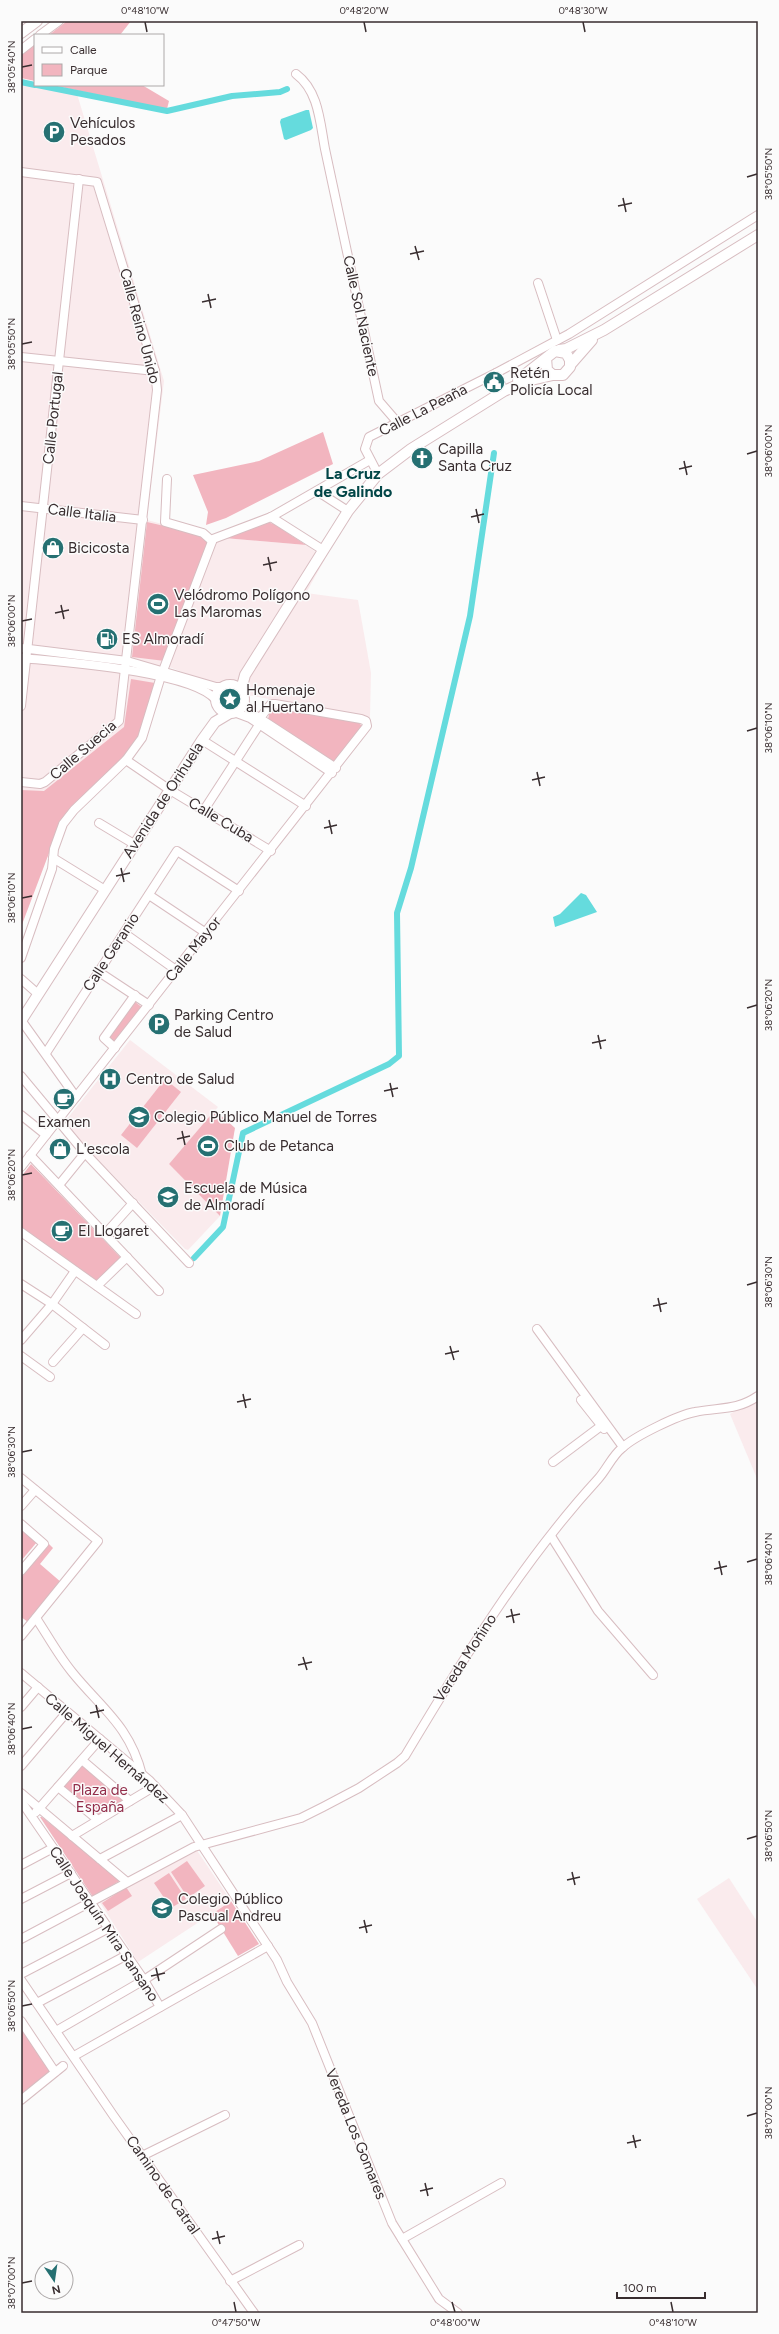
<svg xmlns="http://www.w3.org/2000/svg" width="779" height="2334" font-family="Figtree,sans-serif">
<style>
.built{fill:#faebed}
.green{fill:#f2b5bf}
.water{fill:#65dbdd}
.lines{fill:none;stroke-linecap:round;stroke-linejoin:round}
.canal{stroke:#65dbdd;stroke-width:6}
.minor-casing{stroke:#d8bdc1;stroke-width:10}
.major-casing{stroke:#d8bdc1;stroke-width:12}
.minor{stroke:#fff;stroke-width:8}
.major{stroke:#fff;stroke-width:10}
.ticks{fill:none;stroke:#382d2f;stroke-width:1.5}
.labels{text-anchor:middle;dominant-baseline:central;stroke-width:3;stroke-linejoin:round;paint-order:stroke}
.poi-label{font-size:15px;fill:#382d2f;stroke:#fbfbfb;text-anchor:start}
.street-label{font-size:15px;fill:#382d2f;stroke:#fbfbfb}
.park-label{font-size:15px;fill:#922d4a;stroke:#fbfbfb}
.neighbourhood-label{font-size:16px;font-weight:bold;fill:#024647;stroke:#fbfbfb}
.neatline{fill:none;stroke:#382d2f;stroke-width:1.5}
.ticks-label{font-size:10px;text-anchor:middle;fill:#382d2f}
</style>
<rect width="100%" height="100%" fill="#fbfbfb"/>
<g class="built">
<polygon points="21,82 77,94 164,381 147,520 212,537 306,545 325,559 306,593 358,600 371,673 370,717 247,695 237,683 224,683 219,686 161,664 140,735 60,824 21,927"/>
<polygon points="130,1040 218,1107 169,1164 220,1216 188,1250 185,1249 63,1124"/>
<polygon points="758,1398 758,1481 730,1414"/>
<polygon points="196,1849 231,1901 138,1962 99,1901"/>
<polygon points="729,1878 758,1923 758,1990 697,1899"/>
</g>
<g class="green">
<polygon points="67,21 131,21 120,35 49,35"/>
<polygon points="35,44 35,81 21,78 21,55"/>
<polygon points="51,85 142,85 169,101 167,109"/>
<polygon points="323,432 333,464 226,518 206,525 208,512 193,475 259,461"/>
<polygon points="147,522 212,537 165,661 132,657"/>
<polygon points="267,522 274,524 306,545 224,538"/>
<polygon points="131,679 155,683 140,735 124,759 60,824 21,927 21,790 44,791 124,727"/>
<circle cx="230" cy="699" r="9"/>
<polygon points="275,706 357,721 362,726 336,761 332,762 268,719 270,709"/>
<polygon points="134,1001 143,1008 114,1044 106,1038"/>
<polygon points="165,1079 181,1092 137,1148 121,1135"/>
<polygon points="215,1110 235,1128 220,1216 169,1164"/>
<polygon points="31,1164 122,1259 97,1282 21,1228 21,1177"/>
<polygon points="21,1529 37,1542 21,1561"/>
<polygon points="49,1544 53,1548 40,1564 62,1583 28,1622 21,1617 21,1578"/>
<polygon points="80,1765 83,1765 125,1802 100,1817 64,1788 63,1786"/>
<polygon points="40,1817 42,1817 121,1880 93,1897"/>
<polygon points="187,1861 205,1886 188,1898 171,1872"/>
<polygon points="169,1873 186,1899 171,1908 154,1883"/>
<polygon points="126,1887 132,1896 108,1911 102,1903"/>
<polygon points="231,1901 259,1944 238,1956 212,1914"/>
<polygon points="21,2027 50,2070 50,2074 21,2097"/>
</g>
<g class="water">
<polygon points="306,110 309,110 313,128 311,130 286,140 284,139 280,122 281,119"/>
<polygon points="581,893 586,895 597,912 555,927 553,917 560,914"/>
</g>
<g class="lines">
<g class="canal">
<polyline points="21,82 35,85"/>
<polyline points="37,85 167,111 232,96 280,92 287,89"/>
<polyline points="194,1258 223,1227 243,1133 389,1064 399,1056 397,913 411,868 470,616 494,453"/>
</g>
<g class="minor-casing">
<g id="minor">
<polyline points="40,35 59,21"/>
<polyline points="21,50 35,39"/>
<path d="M296,74c23,17 24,49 29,75l54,252 19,22"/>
<polyline points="21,172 97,182 155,371 157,390 119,721 45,782 40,784 21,782"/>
<polyline points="538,283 557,340"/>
<polyline points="21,357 155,371"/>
<polyline points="496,373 569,334 758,215"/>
<polyline points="378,474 365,449 369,437 496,373 504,391"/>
<polyline points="167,479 165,522 203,533 212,541"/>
<polyline points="317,491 348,511"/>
<polyline points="21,506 143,520"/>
<polyline points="271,517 323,550"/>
<polyline points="21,648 127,661 216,687 222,687"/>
<path d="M22,658c40,4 170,13 194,42"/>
<polyline points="244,702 250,712 336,768"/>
<polyline points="21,706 79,179"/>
<polyline points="234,712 250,718 332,773"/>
<polyline points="202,740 306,806"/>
<polyline points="126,760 170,790 271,851"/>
<polyline points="204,810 259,725"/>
<polyline points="99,823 134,844"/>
<polyline points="53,858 105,890"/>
<polyline points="149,895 206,933"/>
<polyline points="124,933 176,970"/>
<polyline points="21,958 52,869 54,849 63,824 74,810 126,760 142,738 161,676 213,539 271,517 370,460"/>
<polyline points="99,972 149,1005"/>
<polyline points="21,979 38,994"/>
<polyline points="21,1020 76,1097"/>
<polyline points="115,1048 104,1038 135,995"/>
<polyline points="46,1053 177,851 239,891"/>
<polyline points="21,1076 85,1153 189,1263"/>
<polyline points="21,1115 46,1135"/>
<polyline points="30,1155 159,1291"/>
<polyline points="21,1167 367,726 366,721 361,719 275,704 271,704 260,718"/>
<polyline points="59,1185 85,1153"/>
<polyline points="21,1232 136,1314"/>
<polyline points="105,1234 133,1203"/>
<polyline points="21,1284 52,1304 105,1345"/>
<polyline points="97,1286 127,1257"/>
<polyline points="537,1329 623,1447"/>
<polyline points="21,1340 52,1304 75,1271"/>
<polyline points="21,1356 50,1377"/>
<polyline points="53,1362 83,1328"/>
<polyline points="581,1400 604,1429"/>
<polyline points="553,1462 601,1426"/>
<polyline points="21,1478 98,1541 21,1636"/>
<polyline points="21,1506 35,1490"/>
<polyline points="21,1524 44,1544 21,1571"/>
<polyline points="551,1536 598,1611 653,1675"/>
<path d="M36,1618c12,18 22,37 36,54 29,36 58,54 70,103"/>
<polyline points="21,1673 149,1780 182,1815 277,1960 287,1982 312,2023 392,2223 439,2299 458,2313"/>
<polyline points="21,1707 38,1687"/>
<polyline points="82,1760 130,1801"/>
<polyline points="21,1766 67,1712"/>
<polyline points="58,1787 98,1820"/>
<polyline points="21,1793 127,1882"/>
<polyline points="21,1801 144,1980 160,2007"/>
<polyline points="36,1812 100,1739"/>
<polyline points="72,1836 155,1786"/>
<polyline points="100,1859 182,1815"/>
<polyline points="21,1865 53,1848"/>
<polyline points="21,1899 71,1873"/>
<path d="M21,1939l173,-92 107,-29 22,-11 36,-19 38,-25 8,-7c58,-97 117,-194 193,-277 9,-10 14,-23 24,-31 13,-12 56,-33 73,-36 25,-5 41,-1 63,-16"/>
<polyline points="21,1974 109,1928"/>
<polyline points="21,1980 113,2115 254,2313"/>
<polyline points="37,2003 127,1955"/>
<polyline points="21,2021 55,2072"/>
<polyline points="56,2031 144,1980 221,1929"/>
<polyline points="74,2056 268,1946"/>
<polyline points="21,2100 63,2066"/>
<polyline points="142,2156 225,2115"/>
<polyline points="402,2239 501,2183"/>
<polyline points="230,2281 299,2245"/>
</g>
</g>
<g class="major-casing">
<g id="major">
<polyline points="21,33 37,21"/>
<polyline points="559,350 566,349 604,330 758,235"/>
<polyline points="571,364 592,340"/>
<polyline points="518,380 555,351 566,353 570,360 570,367 563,375 553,375 547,370 546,358"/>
<circle cx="230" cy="699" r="14"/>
<polyline points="241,690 245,675 348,511 378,474 411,449 504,391 527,381 553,375"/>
<polyline points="21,1021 202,740 215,722 230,713"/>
</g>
</g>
<use href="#minor" class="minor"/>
<use href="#major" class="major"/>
</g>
<path class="ticks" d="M145,22l2,10M364,22l2,10M583,22l2,10M22,67l10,-2M747,177l10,-3M623,198l3,14M618,206l14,-3M415,246l4,14M410,254l14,-3M208,294l3,14M202,302l14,-3M22,344l10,-2M747,454l10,-3M684,461l3,14M679,469l13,-3M476,509l3,14M471,517l13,-3M268,557l3,14M263,565l14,-3M61,605l3,14M55,613l14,-3M22,621l10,-2M747,731l10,-3M537,772l3,14M532,780l13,-3M329,820l3,14M324,828l13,-3M121,868l3,14M116,876l14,-3M22,898l10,-2M747,1008l10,-3M598,1035l3,14M592,1043l14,-3M390,1083l3,14M384,1091l14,-3M182,1131l3,14M177,1139l13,-3M22,1175l10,-2M747,1285l10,-3M658,1298l3,14M653,1306l14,-3M450,1346l4,14M445,1354l14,-3M243,1394l3,14M237,1402l14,-3M22,1452l10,-2M719,1561l3,14M747,1562l10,-3M714,1569l13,-3M511,1609l3,14M506,1617l14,-3M303,1657l4,13M298,1665l14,-3M96,1705l3,13M90,1713l14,-3M22,1729l10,-2M747,1839l10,-3M572,1872l3,13M567,1880l13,-3M364,1920l3,13M359,1928l13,-3M156,1968l3,13M151,1976l14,-3M22,2006l10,-2M747,2116l10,-3M633,2135l3,13M627,2143l14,-3M425,2183l3,13M420,2191l13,-3M217,2231l3,13M212,2239l13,-3M22,2283l10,-2M234,2302l2,10M452,2302l3,10M671,2302l2,10"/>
<defs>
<g id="parking-disc" transform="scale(1.15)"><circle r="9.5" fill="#257072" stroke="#fbfbfb"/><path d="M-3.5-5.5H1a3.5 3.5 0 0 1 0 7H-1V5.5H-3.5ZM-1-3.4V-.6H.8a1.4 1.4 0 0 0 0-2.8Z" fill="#fff"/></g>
<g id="civic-disc" transform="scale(1.15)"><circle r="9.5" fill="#257072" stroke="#fbfbfb"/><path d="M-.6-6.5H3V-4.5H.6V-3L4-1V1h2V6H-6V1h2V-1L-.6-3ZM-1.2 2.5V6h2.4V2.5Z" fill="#fff"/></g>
<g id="church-disc" transform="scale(1.15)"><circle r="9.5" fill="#257072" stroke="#fbfbfb"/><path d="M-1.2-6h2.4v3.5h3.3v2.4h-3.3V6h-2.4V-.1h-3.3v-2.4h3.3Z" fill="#fff"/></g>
<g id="shop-disc" transform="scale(1.15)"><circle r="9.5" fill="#257072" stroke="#fbfbfb"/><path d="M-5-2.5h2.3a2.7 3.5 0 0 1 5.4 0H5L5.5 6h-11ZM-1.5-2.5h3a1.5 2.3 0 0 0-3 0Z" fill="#fff"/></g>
<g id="stadium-disc" transform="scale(1.15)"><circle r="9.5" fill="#257072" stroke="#fbfbfb"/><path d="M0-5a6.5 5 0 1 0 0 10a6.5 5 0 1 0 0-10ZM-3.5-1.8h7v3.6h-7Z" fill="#fff"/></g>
<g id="fuel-disc" transform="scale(1.15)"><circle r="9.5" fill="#257072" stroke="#fbfbfb"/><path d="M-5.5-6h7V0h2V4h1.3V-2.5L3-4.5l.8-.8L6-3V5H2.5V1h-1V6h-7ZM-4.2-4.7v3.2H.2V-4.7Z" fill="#fff"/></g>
<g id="sight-disc" transform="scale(1.15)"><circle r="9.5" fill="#257072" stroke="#fbfbfb"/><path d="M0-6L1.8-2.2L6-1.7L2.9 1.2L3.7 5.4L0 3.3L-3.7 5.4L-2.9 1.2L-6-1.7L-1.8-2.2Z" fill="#fff"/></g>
<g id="hospital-disc" transform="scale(1.15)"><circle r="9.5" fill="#257072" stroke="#fbfbfb"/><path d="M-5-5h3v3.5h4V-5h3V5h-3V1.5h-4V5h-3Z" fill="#fff"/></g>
<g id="cafe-disc" transform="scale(1.15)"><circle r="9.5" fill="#257072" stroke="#fbfbfb"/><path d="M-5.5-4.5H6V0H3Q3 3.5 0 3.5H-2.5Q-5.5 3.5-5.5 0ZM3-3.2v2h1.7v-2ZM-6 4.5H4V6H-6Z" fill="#fff"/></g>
<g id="school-disc" transform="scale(1.15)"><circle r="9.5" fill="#257072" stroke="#fbfbfb"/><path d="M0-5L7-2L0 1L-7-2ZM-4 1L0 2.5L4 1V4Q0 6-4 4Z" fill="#fff"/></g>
<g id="university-disc" transform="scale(1.15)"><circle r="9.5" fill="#257072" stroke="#fbfbfb"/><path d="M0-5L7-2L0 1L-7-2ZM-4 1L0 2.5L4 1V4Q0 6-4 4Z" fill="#fff"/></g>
</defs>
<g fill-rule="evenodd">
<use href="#parking-disc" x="54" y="132"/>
<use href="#civic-disc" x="494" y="382"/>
<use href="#church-disc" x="422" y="458"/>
<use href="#shop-disc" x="53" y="548"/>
<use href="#stadium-disc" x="158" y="604"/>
<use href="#fuel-disc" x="107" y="639"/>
<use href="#sight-disc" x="230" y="699"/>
<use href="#parking-disc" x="159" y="1024"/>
<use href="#hospital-disc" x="110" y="1079"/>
<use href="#cafe-disc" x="64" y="1099"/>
<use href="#school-disc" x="139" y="1117"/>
<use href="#stadium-disc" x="208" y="1146"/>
<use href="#shop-disc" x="60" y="1149"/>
<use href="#university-disc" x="168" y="1197"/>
<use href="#cafe-disc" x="62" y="1231"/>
<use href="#school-disc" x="162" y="1908"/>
</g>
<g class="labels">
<g class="poi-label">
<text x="70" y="123">Vehículos<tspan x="70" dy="17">Pesados</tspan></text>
<text x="510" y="373">Retén<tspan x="510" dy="17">Policía Local</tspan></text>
<text x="438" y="449">Capilla<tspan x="438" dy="17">Santa Cruz</tspan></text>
<text x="68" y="548">Bicicosta</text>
<text x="174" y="595">Velódromo Polígono<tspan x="174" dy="17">Las Maromas</tspan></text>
<text x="122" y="639">ES Almoradí</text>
<text x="246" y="690">Homenaje<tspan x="246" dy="17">al Huertano</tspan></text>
<text x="174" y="1015">Parking Centro<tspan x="174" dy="17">de Salud</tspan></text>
<text x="126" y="1079">Centro de Salud</text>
<text x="154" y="1117">Colegio Público Manuel de Torres</text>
<text x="64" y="1122" text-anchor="middle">Examen</text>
<text x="224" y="1146">Club de Petanca</text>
<text x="76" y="1149">L'escola</text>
<text x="184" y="1188">Escuela de Música<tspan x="184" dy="17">de Almoradí</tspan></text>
<text x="78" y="1231">El Llogaret</text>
<text x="178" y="1899">Colegio Público<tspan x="178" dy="17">Pascual Andreu</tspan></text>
</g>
<g class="street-label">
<text transform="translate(361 316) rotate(78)">Calle Sol Naciente</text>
<text transform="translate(140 326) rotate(75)">Calle Reino Unido</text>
<text transform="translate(423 410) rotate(-27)">Calle La Peaña</text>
<text transform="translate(53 418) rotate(-84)">Calle Portugal</text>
<text transform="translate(82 513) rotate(7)">Calle Italia</text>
<text transform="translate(83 750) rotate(-41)">Calle Suecia</text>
<text transform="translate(163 800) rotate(-57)">Avenida de Orihuela</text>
<text transform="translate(221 820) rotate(31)">Calle Cuba</text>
<text transform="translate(193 949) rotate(-51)">Calle Mayor</text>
<text transform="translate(111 952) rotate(-57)">Calle Geranio</text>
<text transform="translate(465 1658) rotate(-57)">Vereda Moñino</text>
<text transform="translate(107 1748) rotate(41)">Calle Miguel Hernández</text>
<text transform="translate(104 1924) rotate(56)">Calle Joaquín Mira Sansano</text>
<text transform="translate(356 2134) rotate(68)">Vereda Los Gomares</text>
<text transform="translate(163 2185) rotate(55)">Camino de Catral</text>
</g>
<g class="park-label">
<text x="100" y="1790">Plaza de<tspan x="100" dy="17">España</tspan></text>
</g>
<g class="neighbourhood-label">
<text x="353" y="473">La Cruz<tspan x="353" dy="18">de Galindo</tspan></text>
</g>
</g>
<rect width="779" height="2334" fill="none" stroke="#fbfbfb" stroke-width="44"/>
<rect x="34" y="34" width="130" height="52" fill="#fbfbfb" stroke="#ada9a9"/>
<rect x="42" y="47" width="20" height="6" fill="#ffffff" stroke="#ada9a9"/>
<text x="70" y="54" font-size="12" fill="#382d2f">Calle</text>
<rect x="42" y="64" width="20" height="12" fill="#f2b5bf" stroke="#ada9a9"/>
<text x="70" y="74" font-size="12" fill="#382d2f">Parque</text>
<g transform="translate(54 2280) rotate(167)"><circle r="19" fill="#fbfbfb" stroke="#ada9a9"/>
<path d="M0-3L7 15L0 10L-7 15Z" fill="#257072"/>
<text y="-6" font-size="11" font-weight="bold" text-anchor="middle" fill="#382d2f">N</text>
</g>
<path d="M617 2292v6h88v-6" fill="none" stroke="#382d2f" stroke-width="2"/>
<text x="623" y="2292" font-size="12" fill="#382d2f" stroke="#fbfbfb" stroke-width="3" paint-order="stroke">100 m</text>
<rect x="22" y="22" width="735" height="2290" class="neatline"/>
<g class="ticks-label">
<text x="145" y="14">0°48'10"W</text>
<text x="364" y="14">0°48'20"W</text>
<text x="583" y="14">0°48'30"W</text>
<text transform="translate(11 67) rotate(-90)" y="4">38°05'40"N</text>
<text transform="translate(768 174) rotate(-90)" y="4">38°05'50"N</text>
<text transform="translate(11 344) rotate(-90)" y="4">38°05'50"N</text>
<text transform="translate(768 451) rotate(-90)" y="4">38°06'00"N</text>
<text transform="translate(11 621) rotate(-90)" y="4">38°06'00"N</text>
<text transform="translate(768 728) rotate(-90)" y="4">38°06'10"N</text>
<text transform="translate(11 898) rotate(-90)" y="4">38°06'10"N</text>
<text transform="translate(768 1005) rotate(-90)" y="4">38°06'20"N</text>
<text transform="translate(11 1175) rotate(-90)" y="4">38°06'20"N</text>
<text transform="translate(768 1282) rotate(-90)" y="4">38°06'30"N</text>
<text transform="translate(11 1452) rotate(-90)" y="4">38°06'30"N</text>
<text transform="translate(768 1559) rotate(-90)" y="4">38°06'40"N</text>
<text transform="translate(11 1729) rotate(-90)" y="4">38°06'40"N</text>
<text transform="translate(768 1836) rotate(-90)" y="4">38°06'50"N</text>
<text transform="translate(11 2006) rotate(-90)" y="4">38°06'50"N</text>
<text transform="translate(768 2113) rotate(-90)" y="4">38°07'00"N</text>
<text transform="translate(11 2283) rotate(-90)" y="4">38°07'00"N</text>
<text x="236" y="2326">0°47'50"W</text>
<text x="455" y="2326">0°48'00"W</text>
<text x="673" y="2326">0°48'10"W</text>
</g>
</svg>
